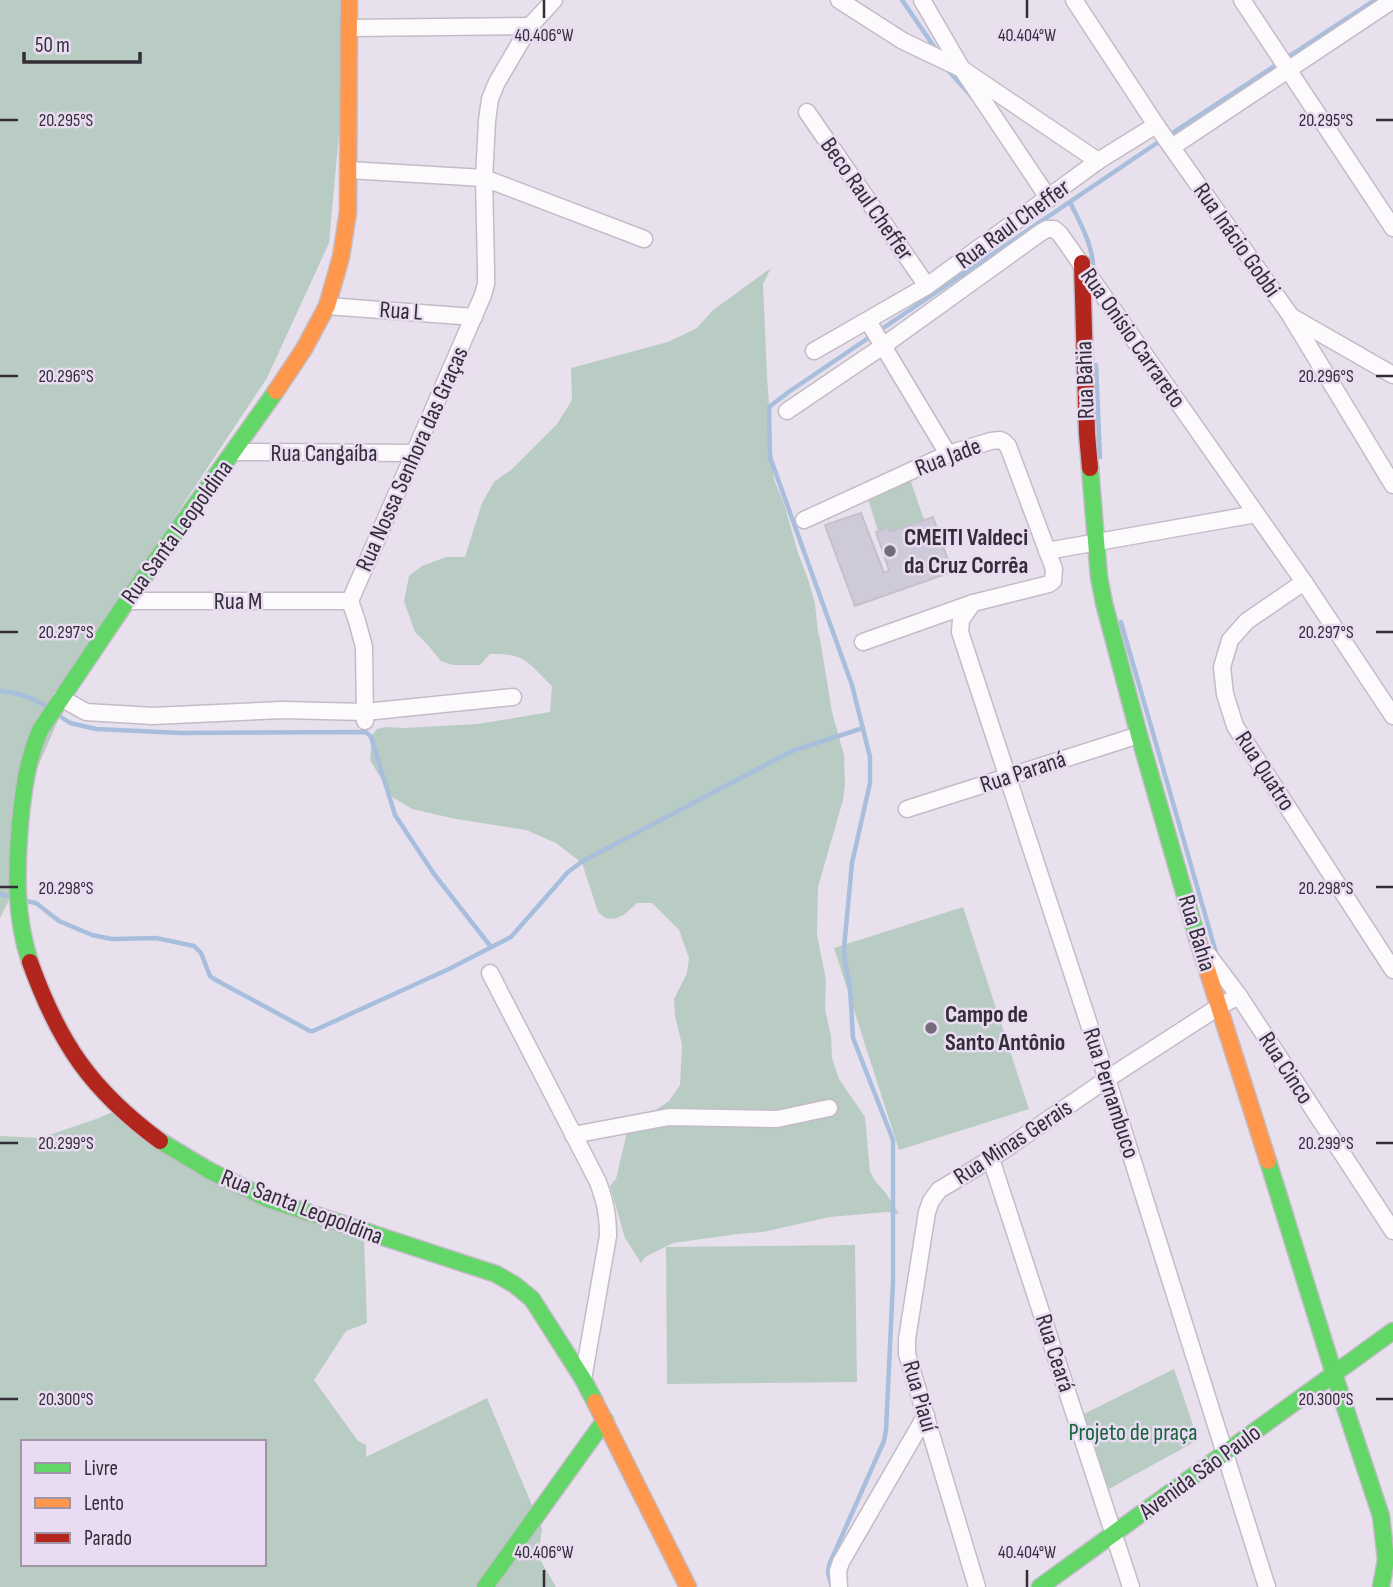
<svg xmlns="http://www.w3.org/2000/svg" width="1393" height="1587" font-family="'Sofia Sans Condensed',sans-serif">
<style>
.green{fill:#b9ccc3;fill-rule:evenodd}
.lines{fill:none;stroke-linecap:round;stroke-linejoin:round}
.stream{stroke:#a8bedd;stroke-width:4.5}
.building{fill:#cecad9;stroke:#c4c0ca;stroke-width:2}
.street-casing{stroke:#c3bcc6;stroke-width:19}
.fast-casing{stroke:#c3bcc6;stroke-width:19}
.slow-casing{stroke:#c3bcc6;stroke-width:19}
.jam-casing{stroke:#c3bcc6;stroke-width:19}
.street{stroke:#fcfafc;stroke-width:16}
.fast{stroke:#63d668;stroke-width:16}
.slow{stroke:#ff974d;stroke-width:16}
.jam{stroke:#b3261e;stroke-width:16}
.ticks{fill:none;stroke:#322d36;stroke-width:2.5}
.poi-dot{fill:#726c76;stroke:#e9dbf2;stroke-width:2.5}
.labels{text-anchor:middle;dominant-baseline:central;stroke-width:5;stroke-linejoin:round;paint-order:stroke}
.street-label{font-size:24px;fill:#322d36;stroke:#e9dbf2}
.poi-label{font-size:24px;font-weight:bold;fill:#322d36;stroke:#e9dbf2;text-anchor:start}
.park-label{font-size:24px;fill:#17643c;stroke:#e9dbf2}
.ticks-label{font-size:18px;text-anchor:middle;fill:#322d36;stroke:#e9dbf2;stroke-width:5;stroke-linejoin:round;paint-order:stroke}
</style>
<rect width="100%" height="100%" fill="#e8e0ed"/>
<g class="green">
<polygon points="0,0 346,0 348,35 329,243 267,378 115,607 73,686 19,810 10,898 0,918"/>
<path d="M771,268l-8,16 4,92 7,103 11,28 13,46 10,26 7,25 3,29 2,6 12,73 12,43 1,28 -2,17 -25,87 -1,48 9,45 -1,29 6,27 1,22 7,21 26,38 5,54 5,10 10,11 14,22 -12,-2 -57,5 -67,15 -25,2 -65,9 -28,14 -4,6 -16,-25 -15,-52 6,-7 11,-47 12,-11 30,-20 11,-16 2,-40 -7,-29 -1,-17 13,-26 2,-15 -10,-28 -27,-27h-15l-13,12 -10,4 -9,-1 -7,-6 -16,-49 -26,-20 -30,-13 -70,-11 -44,-10 -20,-12 -22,-37 2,-25 5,-6 9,-2 18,1 74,-4 72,-12 2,-26c-24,-23 -26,-33 -62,-32l-10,11h-27l-12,-4 -14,-17 -12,-12 -11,-31 5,-25 13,-10 24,-9h19l17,-54 12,-21 18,-13 45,-45 15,-24 -1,-32 97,-26 29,-14 16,-18z"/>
<polygon points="910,479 924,520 890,532 888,528 878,531 868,499"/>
<polygon points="963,907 1029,1109 899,1150 834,948"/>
<path d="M115,1111l33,27 216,99 3,86 -21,8 -32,49 44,61 8,4v12l121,-59 55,131 -4,27 18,31h-556v-451l40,2 56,-19zM23,1442h241v122h-241z"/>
<polygon points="855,1245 857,1382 667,1384 666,1247"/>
<polygon points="1174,1369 1198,1440 1107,1490 1082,1415"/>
</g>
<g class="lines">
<g class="stream">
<polyline points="902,0 937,51"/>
<polyline points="946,68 973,98"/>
<path d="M1070,202c10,21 25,47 23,70"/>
<polyline points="1096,365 1100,457"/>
<polyline points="1121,622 1217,956"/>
<path d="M0,691c16,1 35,7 48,17"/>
<polyline points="58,715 70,723 96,729 181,733 366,732 371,737 395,815 434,874 491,947"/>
<polyline points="0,894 11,897"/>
<polyline points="26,901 36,903 59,921 92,935 112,939 156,938 194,946 201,953 210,976 214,979 310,1031 313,1031 449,969 511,937 568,872 583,861 792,751 863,728"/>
<polyline points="832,1587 828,1573 829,1565 884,1441 886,1430 893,1282 893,1140 853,1038 850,987 845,962 844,948 852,863 870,783 870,757 852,685 770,457 769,407 790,391 1151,147 1375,0"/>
</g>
</g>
<polygon class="building" points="861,513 884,573 889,570 876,532 888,527 890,532 933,517 952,572 855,606 825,525"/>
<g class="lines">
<g class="street-casing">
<g id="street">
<polyline points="839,0 903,41 962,69 1098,161"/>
<polyline points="922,0 962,69 1049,199"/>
<polyline points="1074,0 1156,125 1290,315 1393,485"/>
<polyline points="1242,0 1393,228"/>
<polyline points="350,28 530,26"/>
<polyline points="807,112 927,286"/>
<polyline points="1172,147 1393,0"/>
<polyline points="348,170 484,178 644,239"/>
<polyline points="327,306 474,317"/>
<polyline points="1292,317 1393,375"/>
<polyline points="868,321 948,454"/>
<polyline points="814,351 927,286 1098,161 1156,125"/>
<polyline points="787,411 883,346 1040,233 1047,229 1054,229 1060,234 1304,582 1393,716"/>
<polyline points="234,452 414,453"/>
<polyline points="804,520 948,454 991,441 1000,440 1004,442 1008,446 1054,569 1053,581 1049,584 973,603 863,642"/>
<polyline points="1047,551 1256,514"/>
<polyline points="1304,582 1247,621 1230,640 1222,667 1225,694 1235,726 1393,970"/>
<polyline points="127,601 350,601"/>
<polyline points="350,601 483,295 486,284 486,269 484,178 487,121 490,99 497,82 530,26 554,0"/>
<polyline points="350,601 357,621 364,647 365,721"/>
<polyline points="973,603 961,620 960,632 1107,1079 1267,1587"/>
<polyline points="61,698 86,712 153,716 282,710 365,712 513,697"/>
<polyline points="907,809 1139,735"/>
<polyline points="1209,956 1239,996 1393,1231"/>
<path d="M490,973l108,209c7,19 10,33 10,54l-25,143"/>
<polyline points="573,1135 669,1117 777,1119 829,1108"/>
<polyline points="991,1159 1131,1587"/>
<polyline points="839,1587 838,1571 841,1562 926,1415"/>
<polyline points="977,1587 907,1354 907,1339 927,1212 931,1201 939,1190 991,1159 1107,1079 1220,1006 1239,996"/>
</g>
</g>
<g class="fast-casing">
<g id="fast">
<polyline points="1090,468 1099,577 1104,603 1139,735 1198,941"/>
<path d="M30,962c-15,-46 -14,-90 -10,-138 3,-33 7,-63 20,-94l87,-129 149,-210"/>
<polyline points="160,1141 210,1171 270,1200 496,1274 515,1285 532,1299 583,1379 595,1402"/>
<polyline points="1268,1161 1334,1374 1381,1516 1386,1560 1381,1587"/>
<polyline points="485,1587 605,1420"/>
<polyline points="1040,1587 1393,1331"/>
</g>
</g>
<g class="slow-casing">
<g id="slow">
<polyline points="276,391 304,349 327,306 341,257 348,212 349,0"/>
<polyline points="1198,941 1268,1161"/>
<polyline points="595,1402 688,1587"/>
</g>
</g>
<g class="jam-casing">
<g id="jam">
<polyline points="1082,263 1087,434 1090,468"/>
<path d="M30,962c29,81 61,128 130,179"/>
</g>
</g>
<use href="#street" class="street"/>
<use href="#fast" class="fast"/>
<use href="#slow" class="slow"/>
<use href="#jam" class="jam"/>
</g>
<path class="ticks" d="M544,0v18M1027,0v18M0,120h18M1376,120h17M0,376h18M1376,376h17M0,632h18M1376,632h17M0,887h18M1376,887h17M0,1143h18M1376,1143h17M0,1399h18M1376,1399h17M544,1570v17M1027,1570v17"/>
<g class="poi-dot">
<circle cx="890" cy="551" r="7"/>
<circle cx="931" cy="1028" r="7"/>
</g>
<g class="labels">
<g class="street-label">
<text transform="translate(867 199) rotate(55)">Beco Raul Cheffer</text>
<text transform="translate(1013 224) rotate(-36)">Rua Raul Cheffer</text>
<text transform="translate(1237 240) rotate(55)">Rua Inácio Gobbi</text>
<text transform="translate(401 311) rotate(4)">Rua L</text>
<text transform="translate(1133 338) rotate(55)">Rua Onísio Carrareto</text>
<text transform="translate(1085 380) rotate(-92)">Rua Bahia</text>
<text x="324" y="453">Rua Cangaíba</text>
<text transform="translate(948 457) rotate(-21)">Rua Jade</text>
<text transform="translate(412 459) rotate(-66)">Rua Nossa Senhora das Graças</text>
<text transform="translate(177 532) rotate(-54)">Rua Santa Leopoldina</text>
<text x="238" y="601">Rua M</text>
<text transform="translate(1265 771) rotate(57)">Rua Quatro</text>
<text transform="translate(1023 772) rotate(-18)">Rua Paraná</text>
<text transform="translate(1197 933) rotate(73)">Rua Bahia</text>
<text transform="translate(1286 1068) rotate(57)">Rua Cinco</text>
<text transform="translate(1111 1093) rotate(72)">Rua Pernambuco</text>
<text transform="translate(1013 1142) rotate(-33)">Rua Minas Gerais</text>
<text transform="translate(302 1207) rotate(21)">Rua Santa Leopoldina</text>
<text transform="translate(1055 1353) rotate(72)">Rua Ceará</text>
<text transform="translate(920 1396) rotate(74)">Rua Piauí</text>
<text transform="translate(1200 1472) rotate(-36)">Avenida São Paulo</text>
</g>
<g class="poi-label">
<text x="904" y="537">CMEITI Valdeci<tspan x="904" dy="28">da Cruz Corrêa</tspan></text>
<text x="945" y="1014">Campo de<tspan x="945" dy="28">Santo Antônio</tspan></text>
</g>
<g class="park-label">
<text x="1133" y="1432">Projeto de praça</text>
</g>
</g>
<g class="ticks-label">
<text x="544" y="41">40.406°W</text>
<text x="1027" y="41">40.404°W</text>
<text x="66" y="126">20.295°S</text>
<text x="1326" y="126">20.295°S</text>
<text x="66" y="382">20.296°S</text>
<text x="1326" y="382">20.296°S</text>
<text x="66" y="638">20.297°S</text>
<text x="1326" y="638">20.297°S</text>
<text x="66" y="894">20.298°S</text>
<text x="1326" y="894">20.298°S</text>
<text x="66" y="1149">20.299°S</text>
<text x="1326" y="1149">20.299°S</text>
<text x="66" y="1405">20.300°S</text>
<text x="1326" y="1405">20.300°S</text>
<text x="544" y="1558">40.406°W</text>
<text x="1027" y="1558">40.404°W</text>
</g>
<rect x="21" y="1440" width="245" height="126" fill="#e9dbf2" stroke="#a095a7" stroke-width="2"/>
<rect x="35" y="1463" width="35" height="10" fill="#63d668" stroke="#a095a7" stroke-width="2"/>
<text x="84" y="1475" font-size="21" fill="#322d36">Livre</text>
<rect x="35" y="1498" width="35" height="10" fill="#ff974d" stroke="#a095a7" stroke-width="2"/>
<text x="84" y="1510" font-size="21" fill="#322d36">Lento</text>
<rect x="35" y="1533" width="35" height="10" fill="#b3261e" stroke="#a095a7" stroke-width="2"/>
<text x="84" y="1545" font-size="21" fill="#322d36">Parado</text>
<path d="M24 52v10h116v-10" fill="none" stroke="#322d36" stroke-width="3.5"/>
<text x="35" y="52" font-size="21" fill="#322d36" stroke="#e9dbf2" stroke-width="5" paint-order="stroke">50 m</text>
</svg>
